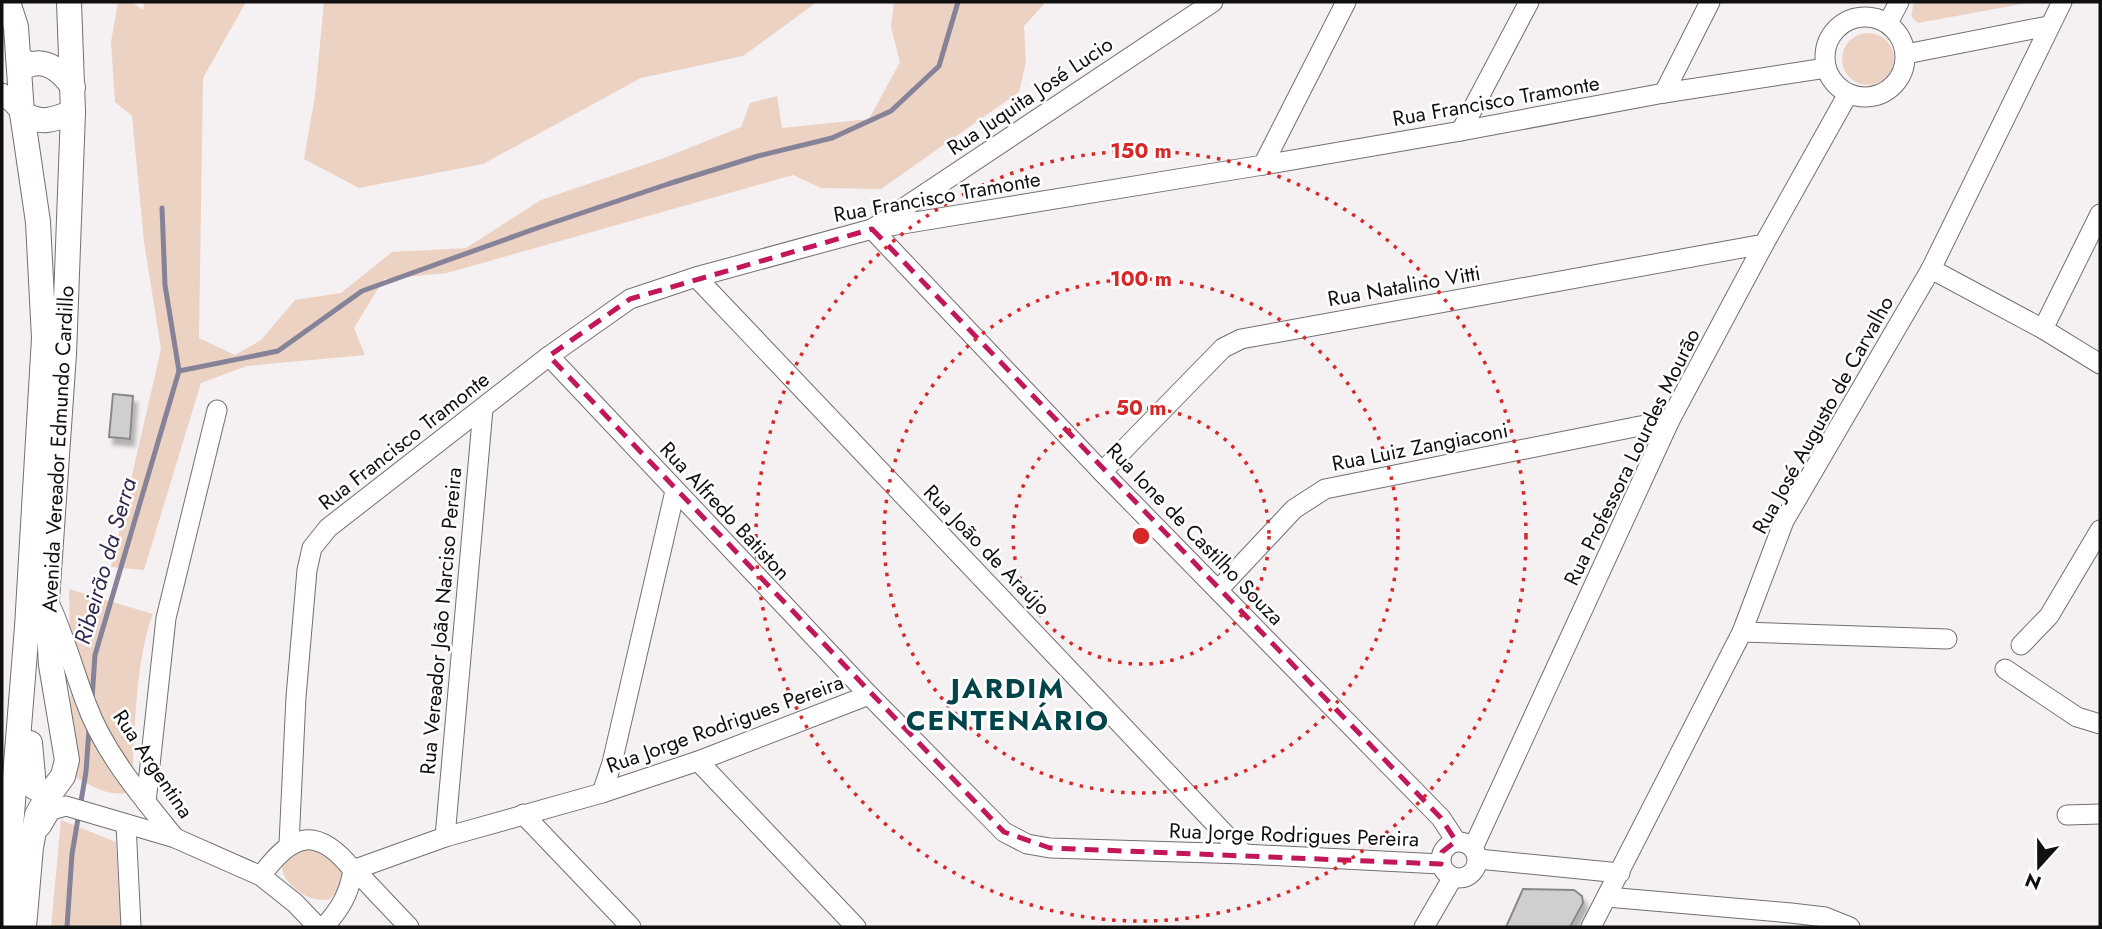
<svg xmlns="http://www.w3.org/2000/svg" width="2102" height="929" font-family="Jost,sans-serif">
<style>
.green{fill:#ecd2c3}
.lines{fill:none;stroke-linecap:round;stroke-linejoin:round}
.stream{stroke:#868297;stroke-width:5}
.building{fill:#d0ced0;stroke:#898789;stroke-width:2;filter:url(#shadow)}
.minor-casing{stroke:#736f71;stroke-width:21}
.major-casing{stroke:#736f71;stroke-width:26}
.minor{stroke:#fff;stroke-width:19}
.major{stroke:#fff;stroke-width:24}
.marked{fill:none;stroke:#c2185b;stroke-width:5;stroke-dasharray:14 9;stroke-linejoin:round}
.ring{fill:none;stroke:#d62828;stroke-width:3.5;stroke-dasharray:3.5 7}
.labels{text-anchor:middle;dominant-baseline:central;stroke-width:5;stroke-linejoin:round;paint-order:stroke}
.street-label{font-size:21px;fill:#111011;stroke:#fff}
.water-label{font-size:23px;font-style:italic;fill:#312750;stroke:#fff}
.district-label{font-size:28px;font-weight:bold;letter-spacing:2px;fill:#01444a;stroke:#fff}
.centre{fill:#d62828;stroke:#fff;stroke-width:3.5}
.ring-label{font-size:21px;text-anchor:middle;font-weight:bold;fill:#d62828;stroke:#fff;stroke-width:5;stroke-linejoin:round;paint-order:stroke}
</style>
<defs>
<filter id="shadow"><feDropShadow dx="4" dy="7" stdDeviation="2" flood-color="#0004"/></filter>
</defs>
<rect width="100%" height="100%" fill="#f5f1f3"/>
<g class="green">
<polygon points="118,2 132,2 143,10 144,2 246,2 203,78 199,338 235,355 261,340 295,300 341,293 392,252 466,248 541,200 664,158 741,127 750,103 777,96 782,128 869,119 900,62 891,27 894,2 1046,2 1024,26 1026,62 1019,92 881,189 821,188 793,175 447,273 384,279 354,328 365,355 247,366 201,383 144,570 111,567 161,349 144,242 132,116 115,102 111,42"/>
<polygon points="324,2 817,2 743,56 641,78 483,164 359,188 304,159 315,96"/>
<polygon points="1914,2 2033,2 1918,23 1911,16"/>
<circle cx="1868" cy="59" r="26"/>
<path d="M69,589l84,25c-18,47 -18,118 -21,169l-7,10c-18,3 -36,-8 -51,-17l-3,-57z"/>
<polygon points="61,820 116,842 121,927 51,927"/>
<path d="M307,848c28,8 52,29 21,52 -7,0 -15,-1 -22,-4 -13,-7 -33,-25 -19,-39 7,-7 10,-8 20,-9z"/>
</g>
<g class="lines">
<g class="stream">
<polyline points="179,371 278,351 362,291 540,227 668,184 758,156 832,138 891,111 939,66 958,2"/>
<polyline points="92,699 95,655 179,371 165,285 162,208"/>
<polyline points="67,927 72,854 86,772 89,729"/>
</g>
</g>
<g class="building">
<polygon points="113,394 133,396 130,439 109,437"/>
<polygon points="1523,889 1574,890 1582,896 1583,903 1570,927 1506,927"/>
</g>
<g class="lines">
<g class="minor-casing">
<g id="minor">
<polyline points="1213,2 872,229 1102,472 1441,818 1456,841"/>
<circle cx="1865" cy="57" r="40"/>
<polyline points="1888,23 1899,2"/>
<polyline points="1906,54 2048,26"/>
<polyline points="2,93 22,113"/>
<polyline points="1664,93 1710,2"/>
<polyline points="1461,131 1529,2"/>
<polyline points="1263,165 1346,2"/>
<polyline points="1931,269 2043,329 2100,364"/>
<polyline points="696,277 1244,854"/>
<polyline points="2043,329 2100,214"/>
<polyline points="549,356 869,695 1004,832 1027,844 1050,848 1244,854 1441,864"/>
<polyline points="1102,472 1223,348 1241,339 1764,244"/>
<polyline points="1218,590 1294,509 1325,489 1670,420"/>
<path d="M51,607c14,31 23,64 35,96 18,50 56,94 89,135"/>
<polyline points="1742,632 1947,639"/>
<polyline points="2021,645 2049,616 2100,530"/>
<polyline points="2005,669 2077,717 2100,724"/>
<polyline points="698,761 856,927"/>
<polyline points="602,793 612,763 675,491"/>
<polyline points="146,802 166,618 217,410"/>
<polyline points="523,814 631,927"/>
<polyline points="2067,815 2100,814"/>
<polyline points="126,824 131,927"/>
<polyline points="41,827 51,810 66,806 175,838 261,876 295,903 318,927"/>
<polyline points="445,837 483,409"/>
<circle cx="1459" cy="860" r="18"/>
<polyline points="289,844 296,697 307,570 312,548 328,528 549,356 630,299 696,277 872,229 1263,165 1461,131 1664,93 1826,68"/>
<polyline points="1473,848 1670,420 1764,244 1848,94"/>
<polyline points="1478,859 1620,873"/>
<polyline points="353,870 445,837 602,793 698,761 869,695"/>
<polyline points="355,870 409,927"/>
<path d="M261,876c31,-43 56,-51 92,-6 -4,25 -13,39 -29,57"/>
<polyline points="1607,897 1791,913 1825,917 1850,927"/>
<polyline points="1424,927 1453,877"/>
<polyline points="1591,927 1742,632 1784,521 1931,269 2062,2"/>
</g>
</g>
<g class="major-casing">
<g id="major">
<path d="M18,57l11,8c18,-7 34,8 44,22"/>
<path d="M22,113c19,12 31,7 51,-1"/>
<polyline points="30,743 34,787 48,795"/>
<polyline points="3,927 27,627 44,338 38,222 22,113 16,27 8,2"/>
<polyline points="24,927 31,847 37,815 46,799 63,776 67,760 51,665 47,600 64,354 73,112 69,2"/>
</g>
</g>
<use href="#minor" class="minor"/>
<use href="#major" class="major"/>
</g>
<path class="marked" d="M872,229l569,589 15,23 -14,11 -1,12 -391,-16 -46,-16 -455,-476 81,-57z"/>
<g class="ring">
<circle cx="1141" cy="536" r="128"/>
<circle cx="1141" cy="536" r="257"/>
<circle cx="1141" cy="536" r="385"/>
</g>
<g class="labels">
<g class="street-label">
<text transform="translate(1030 96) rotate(-34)">Rua Juquita José Lucio</text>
<text transform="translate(1496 101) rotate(-10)">Rua Francisco Tramonte</text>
<text transform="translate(937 197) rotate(-10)">Rua Francisco Tramonte</text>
<text transform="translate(1404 286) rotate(-10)">Rua Natalino Vitti</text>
<text transform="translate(1823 415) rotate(-61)">Rua José Augusto de Carvalho</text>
<text transform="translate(404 441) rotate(-38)">Rua Francisco Tramonte</text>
<text transform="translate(1420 447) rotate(-11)">Rua Luiz Zangiaconi</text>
<text transform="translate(58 449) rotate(-87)">Avenida Vereador Edmundo Cardillo</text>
<text transform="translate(1632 457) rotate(-64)">Rua Professora Lourdes Mourão</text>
<text transform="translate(725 511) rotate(47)">Rua Alfredo Batiston</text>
<text transform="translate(1195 534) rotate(46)">Rua Ione de Castilho Souza</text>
<text transform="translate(987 550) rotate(46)">Rua João de Araújo</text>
<text transform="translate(441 621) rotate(-85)">Rua Vereador João Narciso Pereira</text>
<text transform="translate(725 724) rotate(-20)">Rua Jorge Rodrigues Pereira</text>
<text transform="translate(153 764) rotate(56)">Rua Argentina</text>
<text transform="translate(1294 835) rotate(2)">Rua Jorge Rodrigues Pereira</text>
</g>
<g class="water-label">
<text transform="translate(105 561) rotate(-74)">Ribeirão da Serra</text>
</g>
<g class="district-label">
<text x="1008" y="688">JARDIM<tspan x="1008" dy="32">CENTENÁRIO</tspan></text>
</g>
</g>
<circle cx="1141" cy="536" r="10" class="centre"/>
<g class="ring-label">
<text x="1141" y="158">150 m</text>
<text x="1141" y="286">100 m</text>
<text x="1141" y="415">50 m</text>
</g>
<rect width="2102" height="929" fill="none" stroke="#111011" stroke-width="7"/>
<g transform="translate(2039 866) rotate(201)" stroke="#ffffff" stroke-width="5" paint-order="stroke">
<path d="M0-5L12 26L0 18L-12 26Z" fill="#111011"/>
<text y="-10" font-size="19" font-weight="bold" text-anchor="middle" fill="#111011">N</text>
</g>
</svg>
